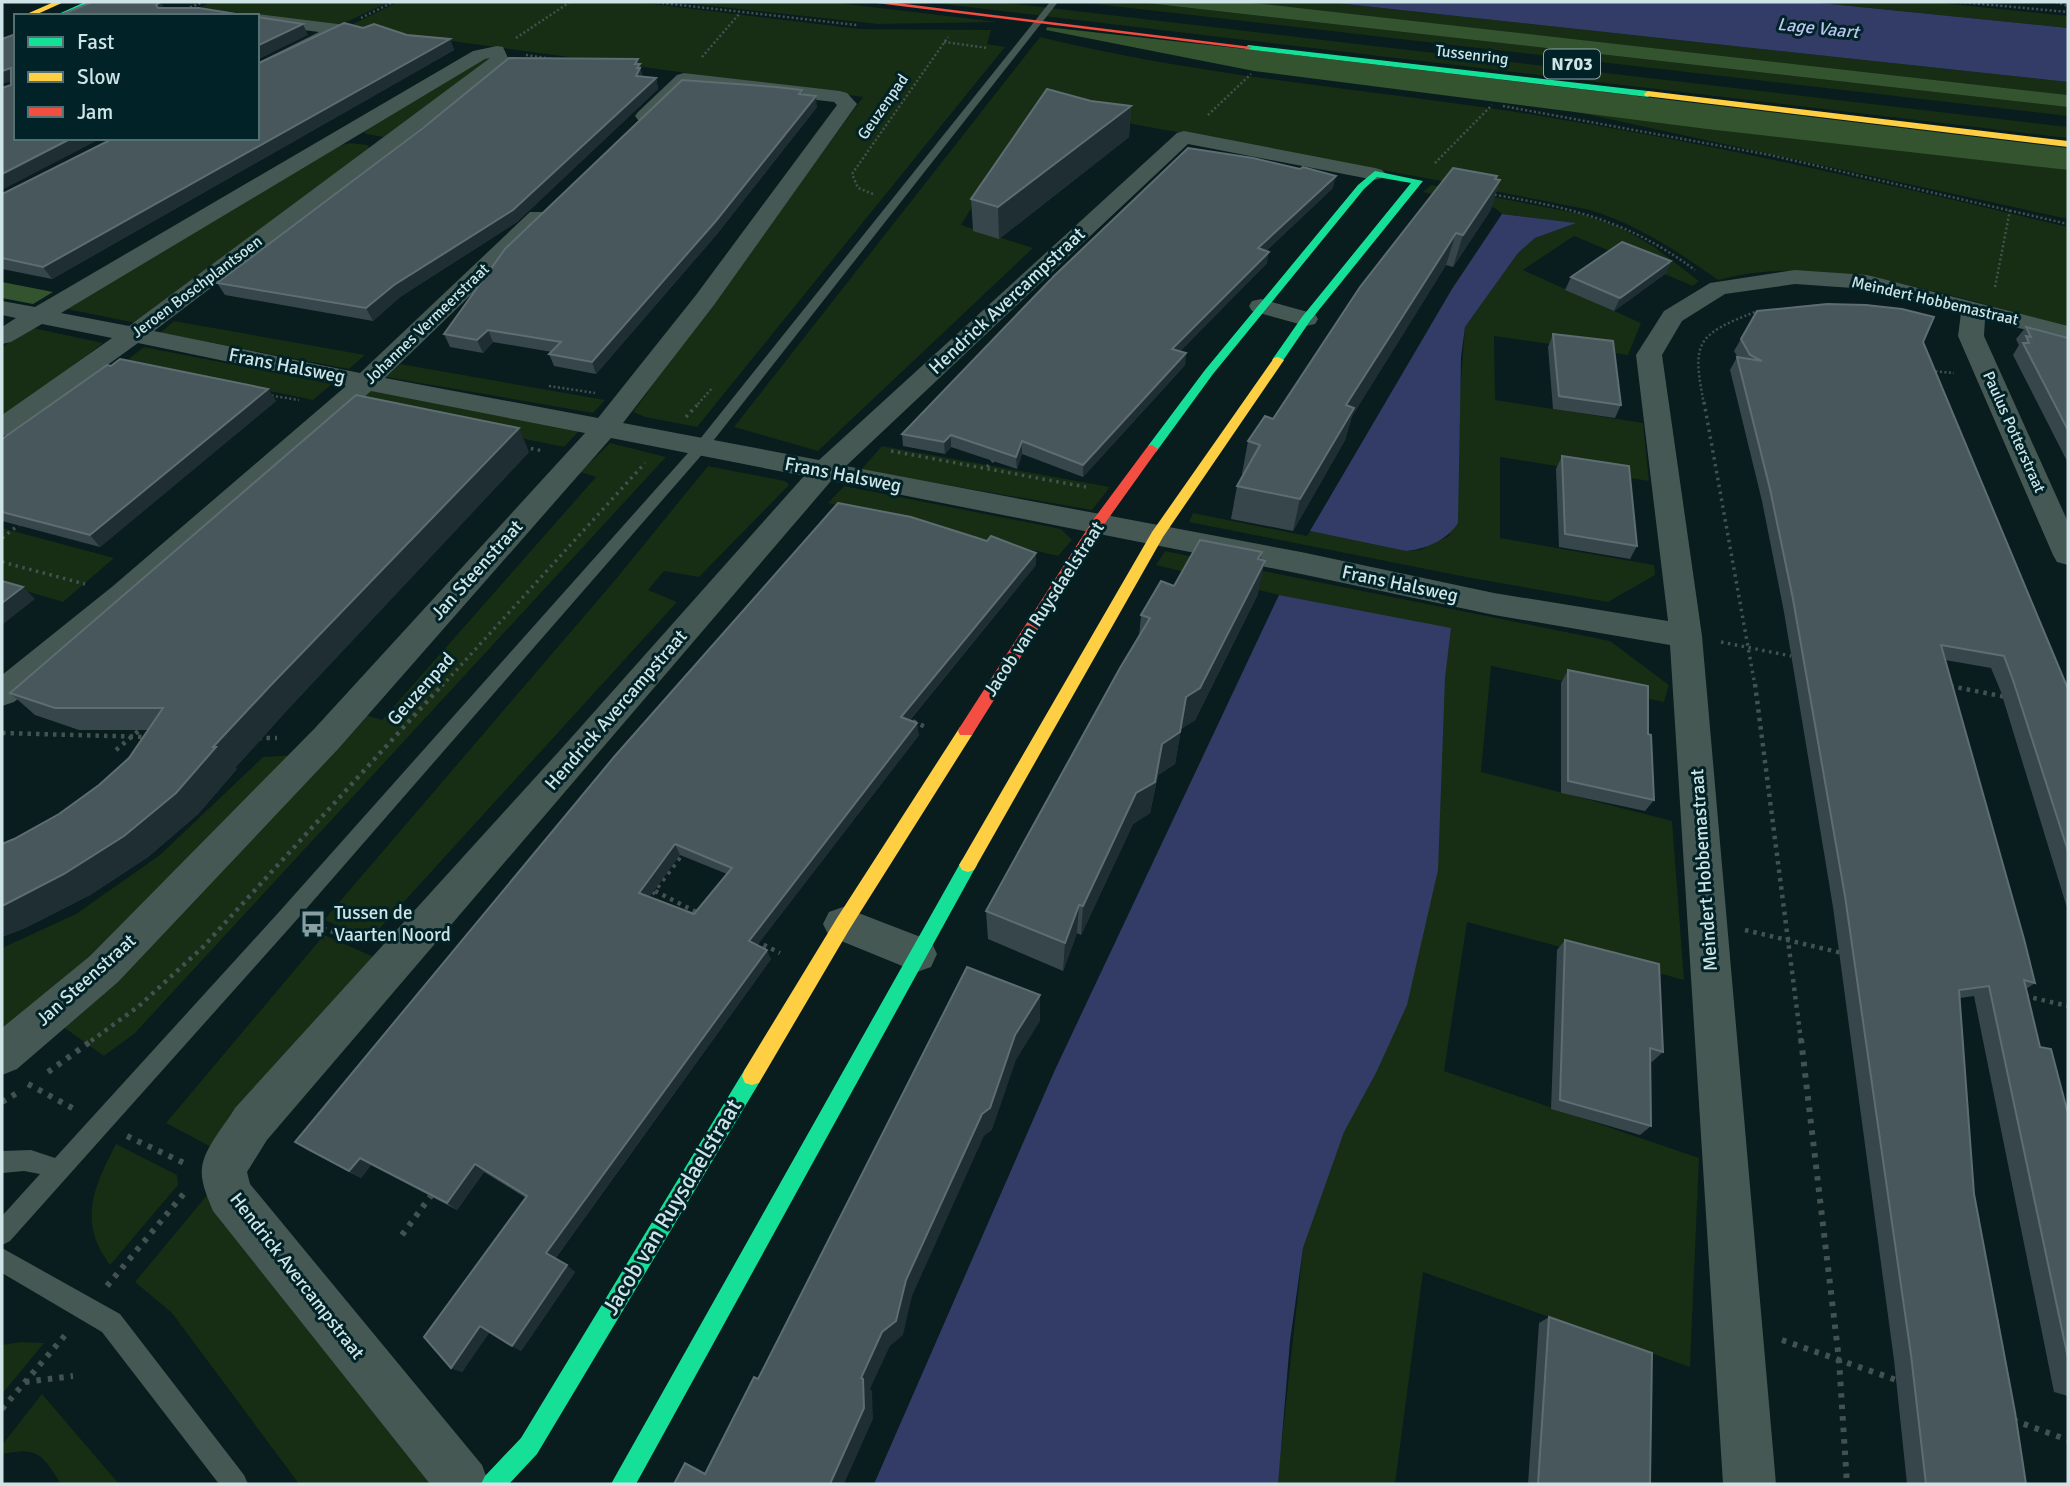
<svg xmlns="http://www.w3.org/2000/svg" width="2070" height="1486" font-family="Signika,sans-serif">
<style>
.green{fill:#172d14}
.forest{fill:#33542e}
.water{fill:#333c67}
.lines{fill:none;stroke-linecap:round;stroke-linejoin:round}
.path-far3{stroke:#435251;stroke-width:2.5;stroke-dasharray:2 2.5;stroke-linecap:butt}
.path-far2{stroke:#435251;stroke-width:3.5;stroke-dasharray:2.5 4.5;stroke-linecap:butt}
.path-far1{stroke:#435251;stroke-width:4.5;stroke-dasharray:3.5 5;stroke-linecap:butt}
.path{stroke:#435251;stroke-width:6;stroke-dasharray:4.5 7;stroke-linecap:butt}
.lane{fill:#455854;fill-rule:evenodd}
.street{fill:#455854;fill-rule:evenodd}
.fast{fill:#16e098;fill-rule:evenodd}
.slow{fill:#ffcf43;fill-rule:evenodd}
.jam{fill:#f24e42;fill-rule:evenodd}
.wall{fill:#37464b;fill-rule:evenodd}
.shaded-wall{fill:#1e2e32}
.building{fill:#48575c;stroke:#5d6d71;stroke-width:2;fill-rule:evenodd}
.labels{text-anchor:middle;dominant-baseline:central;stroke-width:6;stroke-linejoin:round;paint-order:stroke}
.far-street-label{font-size:16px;fill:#cee4e7;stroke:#012226}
.far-water-label{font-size:18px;font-style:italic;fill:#bbc5f3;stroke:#012226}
.shield{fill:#012226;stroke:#90aaad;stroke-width:2}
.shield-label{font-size:18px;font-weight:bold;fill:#cee4e7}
.street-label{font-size:19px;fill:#cee4e7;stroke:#012226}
.poi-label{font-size:19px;fill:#cee4e7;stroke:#012226;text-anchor:start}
.near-street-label{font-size:23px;fill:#cee4e7;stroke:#012226}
</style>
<rect width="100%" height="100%" fill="#091c1e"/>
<g class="green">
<polygon points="210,2 389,2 338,26 200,8"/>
<polygon points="398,2 636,2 860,29 991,30 987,44 1005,47 697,427 645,417 633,412 863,97 347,27"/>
<polygon points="674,2 829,2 999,22 878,24"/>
<polygon points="926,2 998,2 2068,127 2068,138"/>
<polygon points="1078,2 1138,2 2068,107 2068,116"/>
<polygon points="1242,2 1327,2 2068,82 2068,95"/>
<polygon points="1810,2 1931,2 2068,16 2068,28"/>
<path d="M1040,37c162,40 330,52 495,78 180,29 357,70 533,112v100c-106,-27 -243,-77 -350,-47 -41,-29 -80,-55 -128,-70 -185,-37 -371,-70 -556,-104l-73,119 72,23 -215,203 -84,-24z"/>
<polygon points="480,57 493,57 384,137 366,134 361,129"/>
<polygon points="1572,111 2068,170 2068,219"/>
<polygon points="350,143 368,145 370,152 136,323 67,309 336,147"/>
<polygon points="1431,185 1581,214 1619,227 1653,246 1699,281 1693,286 1574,236 1523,270 1641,323 1628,355 1494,336 1495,400 1643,423 1649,481 1500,457 1500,538 1654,565 1655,575 1608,602 1466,577 1189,522 1193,513 1307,536 1310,531 1406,551 1420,550 1449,536 1465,327 1518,253 1535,238 1574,223 1502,214 1495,208 1423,192"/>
<polygon points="174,321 365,355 349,369 160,333"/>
<polygon points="33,328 103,343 2,419 2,347"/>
<polygon points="144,347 332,384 313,400 126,361"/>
<polygon points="400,364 605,400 593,413 386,377"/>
<polygon points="370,390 579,431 564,447 354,404"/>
<polygon points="610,443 666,457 135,1033 104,1056 59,1024 366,715 382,720 596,477 580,472"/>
<polygon points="882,446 1110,487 1092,510 861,470"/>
<polygon points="708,466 785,481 789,485 699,577 664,571 648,590 677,602 370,939 324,920 616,579"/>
<polygon points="844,486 1061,529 1072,540 1058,556 828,503"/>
<polygon points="2,528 114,558 63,602 2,584"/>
<polygon points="1165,551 1610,641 1669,685 1664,702 1491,666 1481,772 1672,821 1684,980 1467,922 1444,1071 1699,1158 1690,1367 1423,1272 1395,1484 1277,1484 1303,1248 1344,1131 1376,1073 1451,629 1279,595 1156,565"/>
<polygon points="297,755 78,976 2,1029 2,948 76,914 160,855 263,757"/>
<polygon points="324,935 376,958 213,1148 166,1123"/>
<path d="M116,1144l61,31 1,10 -68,80c-33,-44 -16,-78 6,-121z"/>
<polygon points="208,1194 214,1210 432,1484 299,1484 172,1313 135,1282"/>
<polygon points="21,1342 44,1343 2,1394 2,1345"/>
<path d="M42,1394l77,90h-58c-19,-30 -23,-37 -59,-30v-9z"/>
</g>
<g class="forest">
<polygon points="1138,2 1242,2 1281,6 2068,95 2068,107"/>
<polygon points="1047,27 1254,50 2068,148 2068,170 1707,129 1254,71 1046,30"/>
<polygon points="2,282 53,292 33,304 2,298"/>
</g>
<g class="water">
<polygon points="1327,2 1810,2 2068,28 2068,82"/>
<path d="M1502,214l74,9 -41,15 -17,15 -53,74 -4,30 -3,166c-12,18 -32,26 -52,28l-96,-20 142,-242z"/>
<polygon points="1279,595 1451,628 1445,678 1438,870 1407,1005 1376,1073 1344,1132 1303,1248 1290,1341 1278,1484 874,1484 1054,1072"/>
</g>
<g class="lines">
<g class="path-far3">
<polyline points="653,2 857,25"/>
<polyline points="1960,2 2068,12"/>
<polyline points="2056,2 2068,6"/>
<polyline points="186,9 203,2"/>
<polyline points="361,18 393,2"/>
<polyline points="516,38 570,2"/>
<polyline points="944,42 988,48"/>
<polyline points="526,55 552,59"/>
<polyline points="702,57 740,13"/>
<polyline points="1503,106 1770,155 2068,224"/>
<polyline points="1208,115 1251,74"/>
<polyline points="1435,163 1492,105"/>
<polyline points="873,194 858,188 852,174 948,37"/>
<path d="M1490,194c82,14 137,26 205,76"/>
<polyline points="1995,287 2010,210"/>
<polyline points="1931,371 1954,373"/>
<polyline points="549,386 595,393"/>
<polyline points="267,395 299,400"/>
<polyline points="698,404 713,387"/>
<path d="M1704,404c-12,-61 -9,-69 51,-92"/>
</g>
<g class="path-far2">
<polyline points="1704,402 1755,686"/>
<polyline points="686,417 700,402"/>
<polyline points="524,447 543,451"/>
<polyline points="891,451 1086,487"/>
<polyline points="987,467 996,457"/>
<polyline points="2,538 20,524"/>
<polyline points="2,562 85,584"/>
<polyline points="1721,642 1791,656"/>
<polyline points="442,686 645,463"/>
</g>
<g class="path-far1">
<polyline points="1755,684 1801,1041"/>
<polyline points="1950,686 2006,697"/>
<polyline points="905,718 926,727"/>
<polyline points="2,733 148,737"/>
<polyline points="258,738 277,738"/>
<polyline points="116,750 142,728"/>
<polyline points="655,891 698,913"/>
<polyline points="647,901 684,852"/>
<polyline points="315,925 359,942"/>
<polyline points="1745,930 1842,953"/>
<polyline points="756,941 780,953"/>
<polyline points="2025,996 2068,1006"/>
<polyline points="91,1041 139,1006 203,947 443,684"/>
</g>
<g class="path">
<polyline points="1801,1039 1839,1360 1847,1484"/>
<polyline points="48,1072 94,1039"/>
<polyline points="28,1084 76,1110"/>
<polyline points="2,1102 17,1093"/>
<polyline points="127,1136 186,1164"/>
<polyline points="402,1235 433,1193"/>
<polyline points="107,1286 186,1191"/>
<polyline points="1782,1340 1902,1382"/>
<polyline points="25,1382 73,1376"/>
<polyline points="2,1409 67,1333"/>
<polyline points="2013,1420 2068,1440"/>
</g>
<g class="lane">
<polygon points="1050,2 1058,2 706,450 293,924 10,1241 2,1245 2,1216 40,1174 24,1171 2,1173 2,1151 31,1150 55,1158 279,912 696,444"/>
<polygon points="2,1248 120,1314 244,1475 248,1484 219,1484 102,1332 2,1273"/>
</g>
<g class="street">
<polygon points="257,14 338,24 347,29 344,33 257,76 257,63 319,32 257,24 257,16 251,16"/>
<path d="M497,46l6,1 6,13 -3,4 -352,267 206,42 170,-161h16l3,5 -3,5 -161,156 213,40 98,-123 141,-190 -3,-3 -146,-17 -36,35h-14l-3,-4 3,-4 39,-37 7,-2 156,18 7,2 10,11 -143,201 -91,118 196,37 358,-327 7,-2 191,37 7,2 4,4 -4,4 -7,2 -187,-36 -342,322 455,86 193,41 174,28 -32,-266 28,-44 46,-28 85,-13 72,5 201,51v15l-83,-22 -1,17 84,186v43l-11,-3 -4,-7 -95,-219 3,-23 -94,-24 -72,-5 -70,10 -43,27 -20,34 40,281 74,848h-53l-53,-839 -176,-30 -193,-41 -470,-93 -564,659 -20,32 3,12 232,281 7,19h-59l-217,-273c-5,-12 -13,-30 -11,-43 2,-20 23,-43 33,-60l327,-360 242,-272 -193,-38 -272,310 -221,234 -101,87 -15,6v-47l88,-72 225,-228 270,-295 -214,-42 -236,211 -121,100 -12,4v-31l111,-89 233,-200 -208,-43 -126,91 -10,2v-21l110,-77 -70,-14 -31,18 -9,2v-17l14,-9 -14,-3v-14l33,6 438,-256zM490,58l-361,268 -68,-13 424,-254z"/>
<polygon points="1261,299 1315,314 1318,319 1315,324 1306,326 1252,311 1249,306 1252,301"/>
<polygon points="843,907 931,941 937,954 931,967 917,972 829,936 823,924 829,912"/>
</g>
<g class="fast">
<polygon points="85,2 95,2 65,16 54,16"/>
<polygon points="1248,45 1648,91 1652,94 1648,97 1245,49"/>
<polygon points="1375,171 1423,181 1310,321 1282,362 1274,362 1272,360 1302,317 1411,183 1377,177 1364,189 1213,374 1156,452 1148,452 1148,446 1205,370 1358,185"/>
<polygon points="968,858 974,860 977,865 974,870 636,1484 611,1484 962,860"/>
<polygon points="752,1067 759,1069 762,1076 759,1083 537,1454 509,1484 481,1484 485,1476 521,1438 745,1069"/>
</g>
<g class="slow">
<polygon points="54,2 64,2 33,16 22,16"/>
<polygon points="1648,91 2068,141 2068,147 1645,96 1644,94"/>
<polygon points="1278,357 1284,360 1163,537 974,870 968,872 962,870 959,865 962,860 1152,532 1274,358"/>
<polygon points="966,725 972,727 974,731 972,735 849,930 759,1083 752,1085 745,1083 742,1076 745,1069 837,918 960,727"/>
</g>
<g class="jam">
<polygon points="868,2 889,2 1252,47 1248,49"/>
<polygon points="1152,445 1158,449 1103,526 972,735 960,735 958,731 960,727 1093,520 1148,446"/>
</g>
</g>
<g class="wall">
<polygon points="363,28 407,35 450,39 454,50 52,279 2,269 2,194"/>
<polygon points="639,64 640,64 642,77 656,78 658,89 517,222 400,297 373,321 225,295 217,283"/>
<polygon points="802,90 803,94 817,107 717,234 596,374 554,366 549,354 552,352 493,342 483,353 450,347 444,334"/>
<polygon points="1091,101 1131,106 1129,137 999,239 973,231 971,199"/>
<polygon points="1497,176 1496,179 1500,180 1490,211 1453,267 1446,265 1352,416 1345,440 1293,531 1231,519 1237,486 1243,474 1242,474 1248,441 1273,419"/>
<polygon points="1333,188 1266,251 1267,263 1180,351 1186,353 1185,365 1083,477 1022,454 1017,469 951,447 945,454 903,446 902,434"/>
<polygon points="1671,261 1665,274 1614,311 1565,290 1571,277"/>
<polygon points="1757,311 1923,342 2068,689 2068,911 2001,692 1991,668 1945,660 2035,983 2026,989 2040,1047 2068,1114 2068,1396 2054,1392 1974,996 1960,998 1974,1194 2026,1484 1907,1484 1894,1360 1833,907 1784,612 1762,501 1730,370 1737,357 1738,358 1734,351"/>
<polygon points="2026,327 2068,338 2068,463 2013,355 2019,345 2016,339"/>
<polygon points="1553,334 1621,405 1615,418 1553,409 1548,347"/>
<polygon points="268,389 276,401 100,547 2,521 2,439"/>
<polygon points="529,452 289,708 235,768 237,769 198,814 148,857 90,895 25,928 2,937 2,844 14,839 59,814 99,785 129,758 148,730 79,730 35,715 10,693"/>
<polygon points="1562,456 1637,546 1630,559 1559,547 1556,469"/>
<polygon points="1262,552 1260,559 1258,594 1195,720 1181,729 1175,764 1158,775 1150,813 1133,824 1081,935 1077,933 1063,971 988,939 986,911 1139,637 1141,615 1174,586"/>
<path d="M1036,565l-126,155 9,15 -162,210 14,14 -216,300 20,13 -54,79 -32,-19 -27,40 -11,-4 75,-170 -42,-26 -27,38 -86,-45 -10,13 -54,-28 -12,-8 319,-385zM680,855l47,19 -33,40 -45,-17z"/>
<polygon points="1568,670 1648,734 1654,800 1645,811 1561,793 1561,683"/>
<polygon points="1565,940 1663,1052 1652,1062 1650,1061 1651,1126 1640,1135 1551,1109 1557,950"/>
<polygon points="1549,1317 1650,1484 1528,1484 1539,1323"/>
</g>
<g class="shaded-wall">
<polygon points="160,2 161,2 166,12 161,16 156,5"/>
<polygon points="303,24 308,35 257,60 257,46"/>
<polygon points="450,39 454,50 52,279 43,267"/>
<polygon points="638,59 639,65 640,64 643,79 639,87 635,64"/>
<polygon points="11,68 16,80 2,84 2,71"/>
<polygon points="656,78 658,89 517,222 400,297 373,321 366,308"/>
<polygon points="816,96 817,107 717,234 596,374 592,362"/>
<polygon points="1131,106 1129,137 999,239 998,207"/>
<polygon points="72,138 102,138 2,190 2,174"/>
<polygon points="1336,176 1333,188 1256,260 1258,248"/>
<polygon points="1497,176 1491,193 1500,180 1490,211 1453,267 1463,235"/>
<polygon points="1456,233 1446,265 1352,416 1345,440 1293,531 1300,499 1346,405"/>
<polygon points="1269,252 1267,263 1171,361 1172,349"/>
<polygon points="1671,261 1665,274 1614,311 1620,298"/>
<polygon points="488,330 493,342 483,353 477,340"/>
<polygon points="1186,353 1185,365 1083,477 1083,465"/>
<polygon points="268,389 276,401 100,547 90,535"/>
<polygon points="519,428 529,452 289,708 235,768 237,769 198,814 148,857 90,895 25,928 2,937 2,906 213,747 271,685"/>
<polygon points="951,435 951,447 945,454 944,442"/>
<polygon points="1022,441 1022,454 1017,469 1016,457"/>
<polygon points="1262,552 1256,579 1265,561 1258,594 1195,720 1181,729 1175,764 1158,775 1150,813 1133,824 1081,935 1083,906 1136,793"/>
<polygon points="1036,553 1036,565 903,728 901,717"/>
<polygon points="23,587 35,599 2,625 2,603"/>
<polygon points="917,723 919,735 753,951 749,941"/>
<polygon points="675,844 680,855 645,903 639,893"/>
<polygon points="1079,905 1077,933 1063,971 1065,943"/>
<polygon points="767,950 771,959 554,1260 546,1253"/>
<polygon points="1040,995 1040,1021 1016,1060 992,1130 984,1136 912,1296 903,1335 890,1346 870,1389 872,1391 873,1419 844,1484 830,1484 861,1378 1015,1035"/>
<polygon points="360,1158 371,1165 361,1178 349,1171"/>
<polygon points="475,1164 484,1172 457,1210 447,1203"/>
<polygon points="567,1265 575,1272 521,1351 512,1346"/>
<polygon points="480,1326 490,1332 462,1372 451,1368"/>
</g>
<g class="building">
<polygon points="92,2 160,2 156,5 158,8 199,8 249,16 58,16"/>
<polygon points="257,17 303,24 257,46"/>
<polygon points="344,23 363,28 374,24 407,35 450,39 43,267 2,258 2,194 114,138 257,138 257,64"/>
<polygon points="16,34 16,138 72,138 2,174 2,88 11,85 11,68 2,71 2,39"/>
<polygon points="509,58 638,59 635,64 640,64 637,68 640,68 636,76 656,78 513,210 394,285 366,308 217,283 423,128"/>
<polygon points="682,80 776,87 802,90 799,94 816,96 715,222 592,362 549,354 561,342 488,330 477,340 444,334 505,249"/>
<polygon points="1047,89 1091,101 1131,106 998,207 971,199"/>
<polygon points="1188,148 1253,158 1300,169 1303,167 1336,176 1258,248 1269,252 1172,349 1186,353 1083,465 1022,441 1016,457 951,435 944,442 902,434 1054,276"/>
<polygon points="1453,168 1497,176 1495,179 1500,180 1463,235 1456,233 1346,405 1354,408 1300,499 1237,486 1260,445 1248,441 1265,416 1273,419 1360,287"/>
<polygon points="1622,242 1671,261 1620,298 1571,277"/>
<polygon points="1827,304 1866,305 1902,309 1934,317 1923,342 2068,689 2068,851 2013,680 2004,656 1941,645 2024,939 2035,983 2024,980 2040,1047 2051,1049 2068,1114 2068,1358 1989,986 1959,990 1974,1194 2015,1412 2026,1484 1926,1484 1911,1355 1845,896 1793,599 1770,489 1737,357 1762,361 1750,355 1741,339 1757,311"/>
<polygon points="2026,327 2068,338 2068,430 2023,343 2029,343 2026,336 2031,337"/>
<polygon points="1553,334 1613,341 1621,405 1559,396"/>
<polygon points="120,359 268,389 90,535 2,512 2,439 107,365 111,366"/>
<polygon points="356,395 519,428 271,685 213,747 216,747 176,793 124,836 64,874 2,906 2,844 14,839 59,814 99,785 129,758 163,708 55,708 10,693"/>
<polygon points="1562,456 1629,466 1637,546 1565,534"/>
<path d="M838,503l73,14 76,24 4,-5 45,17 -135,164 16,6 -168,218 18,9 -221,303 21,12 -55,81 -32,-20 -29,42 -27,-31 103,-141 -52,-32 -28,39 -87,-45 -11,13 -54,-29 319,-385zM675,844l57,24 -38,46 -55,-21z"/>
<polygon points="1200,540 1262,552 1258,559 1265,561 1200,688 1186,697 1180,732 1162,744 1155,782 1136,793 1083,906 1079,905 1065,943 986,911 1120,668 1150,618 1141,615 1161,581 1174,586"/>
<polygon points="2,581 23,587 2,603"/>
<polygon points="1568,670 1648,686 1648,734 1651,735 1654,800 1568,781"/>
<polygon points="1565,940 1659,964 1663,1052 1650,1048 1651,1126 1560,1100"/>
<polygon points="967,967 1040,995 1015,1035 990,1108 982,1114 906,1280 896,1321 882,1332 861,1378 863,1379 864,1408 830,1484 674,1484 685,1463 705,1474 754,1377 758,1379"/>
<polygon points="1549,1317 1652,1353 1650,1484 1538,1484"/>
</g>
<defs>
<g id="bus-bare" transform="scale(2.1)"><path d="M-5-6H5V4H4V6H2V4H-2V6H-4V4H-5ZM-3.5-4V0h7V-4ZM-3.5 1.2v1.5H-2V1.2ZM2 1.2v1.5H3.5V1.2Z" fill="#899ea1" stroke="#012226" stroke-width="2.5" paint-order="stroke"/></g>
</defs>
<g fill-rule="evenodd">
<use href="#bus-bare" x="313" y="924"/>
</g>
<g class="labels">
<g class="far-street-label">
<text transform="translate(1472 55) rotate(7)">Tussenring</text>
<text transform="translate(883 107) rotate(-55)">Geuzenpad</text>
<text transform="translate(197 287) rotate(-37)">Jeroen Boschplantsoen</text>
<text transform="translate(1935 301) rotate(13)">Meindert Hobbemastraat</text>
<text transform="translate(427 324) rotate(-44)">Johannes Vermeerstraat</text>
<text transform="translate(2014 432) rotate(66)">Paulus Potterstraat</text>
</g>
<g class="far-water-label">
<text transform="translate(1818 28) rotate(6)">Lage Vaart</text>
</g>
<rect class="shield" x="1544" y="49.5" width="56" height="29" rx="5"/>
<g class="shield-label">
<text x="1572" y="64">N703</text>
</g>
<g class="street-label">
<text transform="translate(1007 301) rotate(-43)">Hendrick Avercampstraat</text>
<text transform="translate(287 366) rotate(11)">Frans Halsweg</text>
<text transform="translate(843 475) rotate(11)">Frans Halsweg</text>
<text transform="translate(477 570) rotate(-48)">Jan Steenstraat</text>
<text transform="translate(1400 584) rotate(12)">Frans Halsweg</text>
<text transform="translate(1044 609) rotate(-57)">Jacob van Ruysdaelstraat</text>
<text transform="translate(421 689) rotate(-48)">Geuzenpad</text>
<text transform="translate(616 710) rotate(-49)">Hendrick Avercampstraat</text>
<text transform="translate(1704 870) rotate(-94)">Meindert Hobbemastraat</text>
<text transform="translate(86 980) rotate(-42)">Jan Steenstraat</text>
<text transform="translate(297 1276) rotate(52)">Hendrick Avercampstraat</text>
</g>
<g class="poi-label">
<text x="334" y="913">Tussen de<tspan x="334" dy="22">Vaarten Noord</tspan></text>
</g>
<g class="near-street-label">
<text transform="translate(672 1207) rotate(-59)">Jacob van Ruysdaelstraat</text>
</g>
</g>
<rect width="2070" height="1486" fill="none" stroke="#cee4e7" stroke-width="7"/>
<rect x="14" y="14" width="245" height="126" fill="#012226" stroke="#537073" stroke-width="2"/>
<rect x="28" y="37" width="35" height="10" fill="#16e098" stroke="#537073" stroke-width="2"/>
<text x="77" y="49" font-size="21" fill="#cee4e7">Fast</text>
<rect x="28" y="72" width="35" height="10" fill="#ffcf43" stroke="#537073" stroke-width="2"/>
<text x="77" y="84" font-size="21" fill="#cee4e7">Slow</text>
<rect x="28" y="107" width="35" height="10" fill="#f24e42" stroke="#537073" stroke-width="2"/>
<text x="77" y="119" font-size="21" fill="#cee4e7">Jam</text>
</svg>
